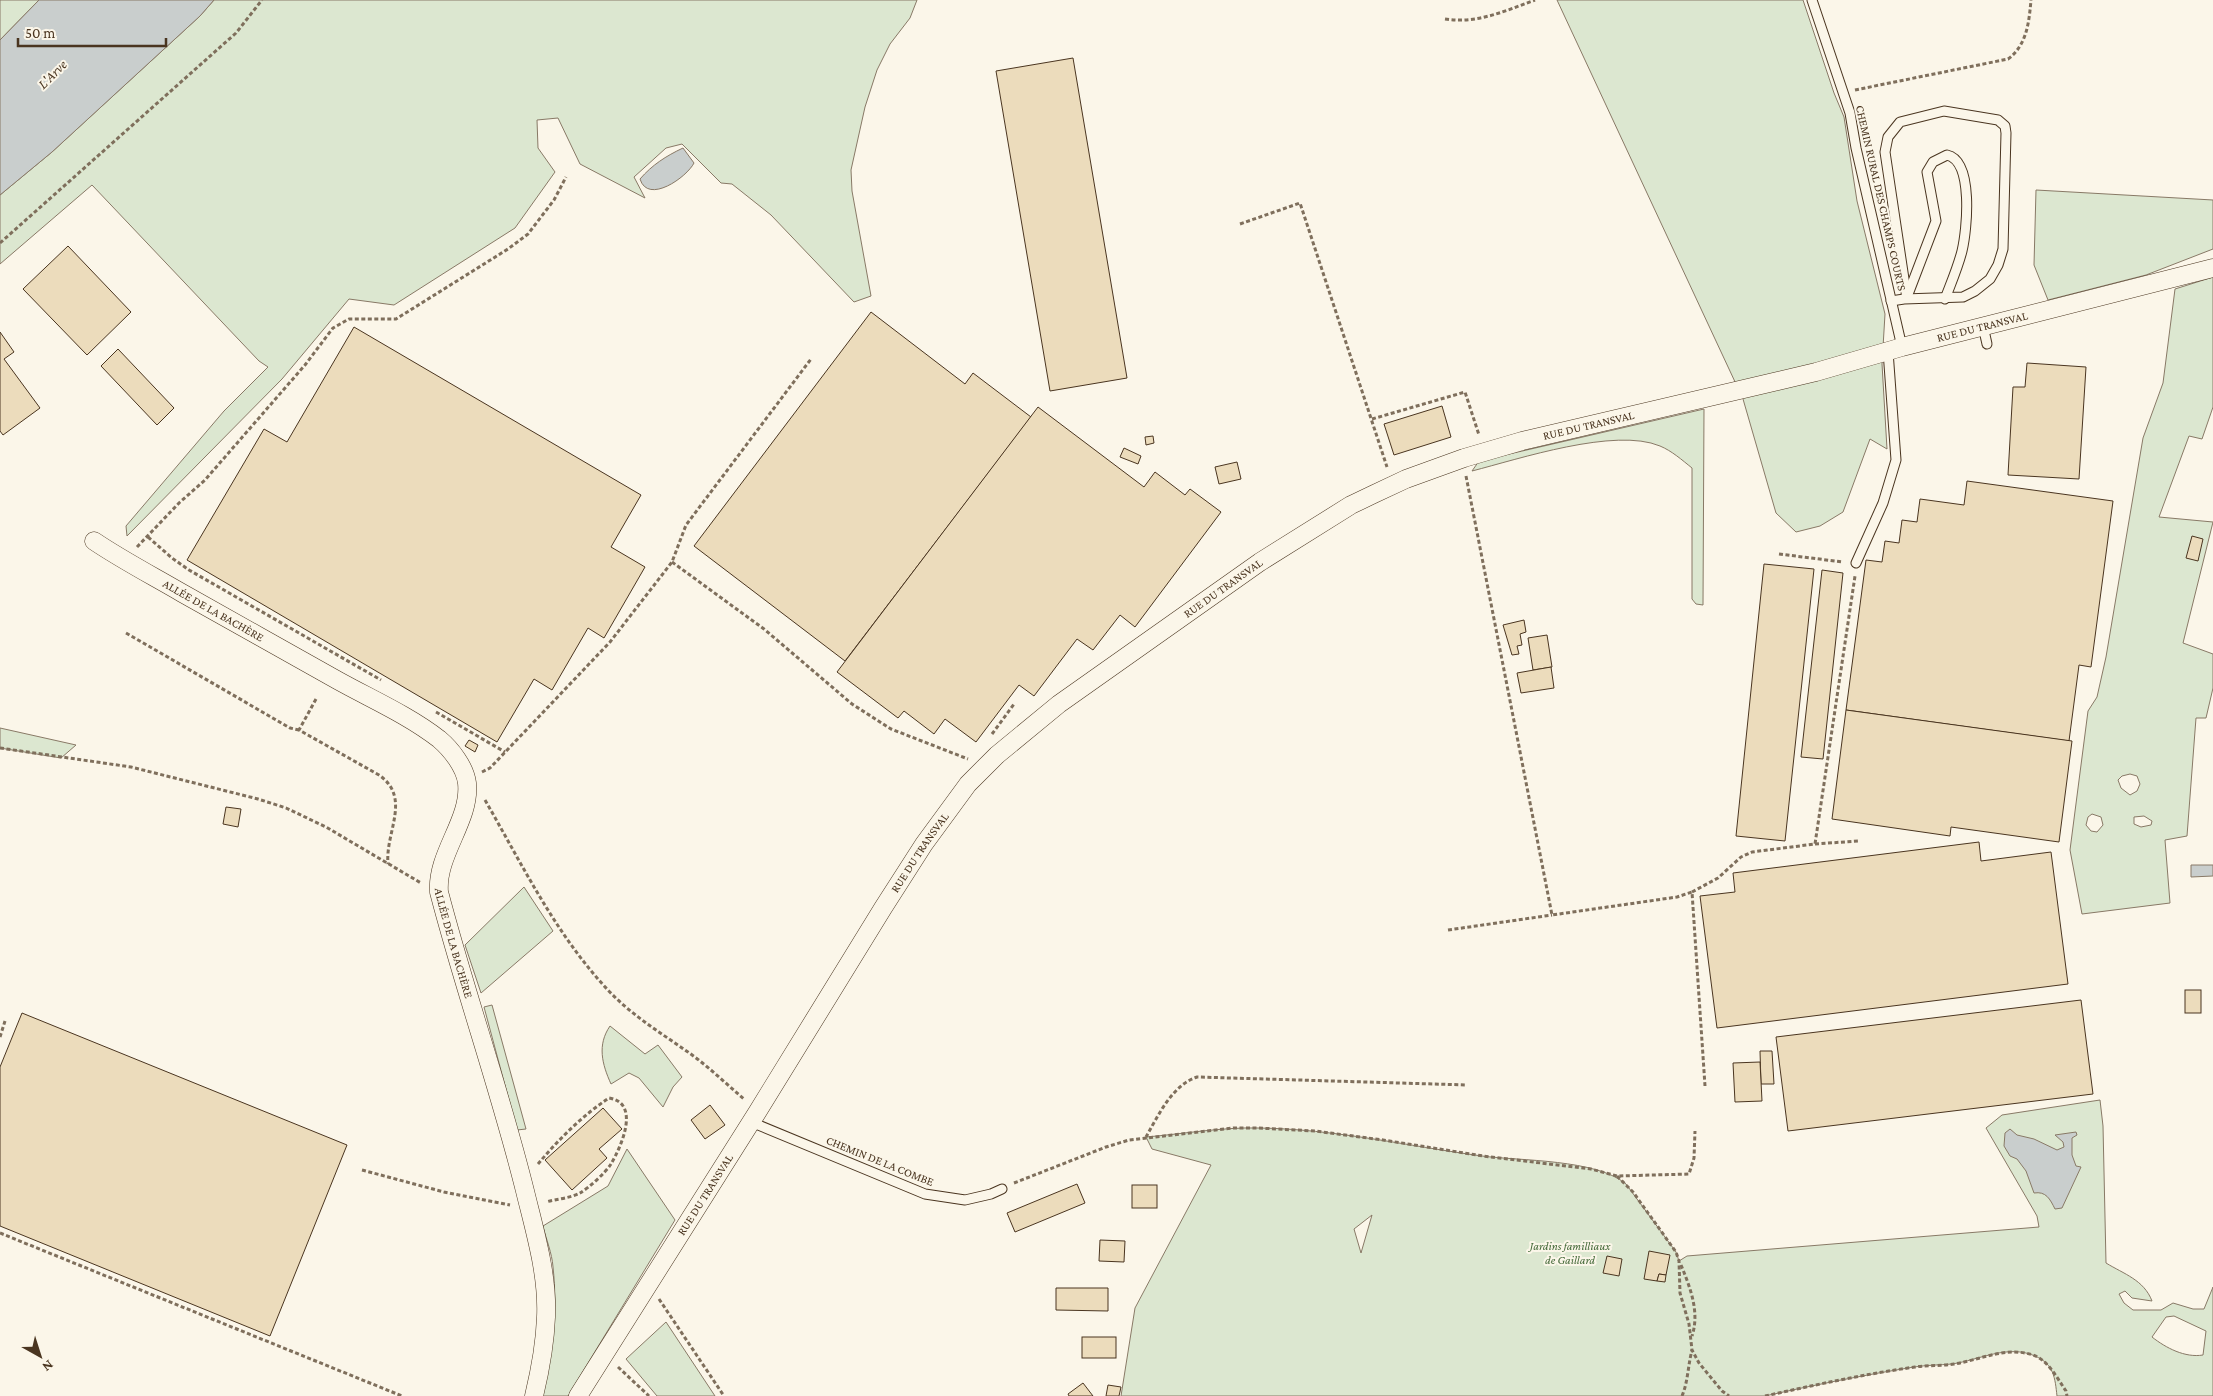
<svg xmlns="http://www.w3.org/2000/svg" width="2213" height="1396" font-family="'Crimson Pro',serif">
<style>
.green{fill:#dce7d0;stroke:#887966;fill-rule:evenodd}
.water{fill:#c9cecd;stroke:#887966}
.building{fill:#ecdcbc;stroke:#4a3520}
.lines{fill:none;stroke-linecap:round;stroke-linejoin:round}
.lane-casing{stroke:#4a3520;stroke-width:11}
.street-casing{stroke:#4a3520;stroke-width:19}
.path{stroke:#7f6f5c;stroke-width:3;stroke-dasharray:4 2.5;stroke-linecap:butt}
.lane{stroke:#fbf6e9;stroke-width:9}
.street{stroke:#fbf6e9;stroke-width:18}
.labels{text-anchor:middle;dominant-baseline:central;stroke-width:4;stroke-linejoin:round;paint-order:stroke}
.street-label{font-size:12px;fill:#4a3520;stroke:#fbf6e9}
.park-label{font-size:12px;font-style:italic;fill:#436837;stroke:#fbf6e9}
.water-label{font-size:14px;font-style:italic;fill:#4a3520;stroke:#fbf6e9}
</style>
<rect width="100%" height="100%" fill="#fbf6e9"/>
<g class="green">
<polygon points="0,0 39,0 0,40"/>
<polygon points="214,0 917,0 910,18 890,44 877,70 865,107 851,170 852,191 871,296 854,302 771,215 732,184 721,183 682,144 666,148 634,177 645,198 580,164 558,118 537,120 538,148 555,172 515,228 394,305 349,299 282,379 127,536 126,526 224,411 268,367 259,361 92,185 0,264 0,195 52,152 200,16"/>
<polygon points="1557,0 1803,0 1834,93 1844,117 1857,201 1885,314 1882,364 1887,449 1870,439 1843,512 1820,526 1796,532 1776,513 1743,399"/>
<polygon points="2036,190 2213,200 2213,249 2146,275 2048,300 2034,265"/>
<path d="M2213,277v130l-11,32 -13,-3 -30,81 54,5 -30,121 30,11v34l-7,30h-10l-9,118 -22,4 5,63 -88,11 -12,-64 18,-139 9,-14 9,-40 37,-219 20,-55 12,-94zM2130,774l7,2 3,8 -3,7 -7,4 -9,-7 -3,-8 4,-4zM2092,814l9,3 2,8 -6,7 -6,-1 -5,-6 2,-8zM2144,816l8,5 -1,4 -10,2 -7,-3v-7z"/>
<path d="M1704,409l-1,196 -7,-1 -4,-5v-131c-10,-8 -20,-17 -32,-22 -45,-19 -141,13 -188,25l7,-10z"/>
<polygon points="0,728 76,745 61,758 0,748"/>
<polygon points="524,887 553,931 481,993 465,945"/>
<polygon points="492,1005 526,1129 517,1130 484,1007"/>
<path d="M610,1026l35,28 13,-9 24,32 -9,10 -10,20 -24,-29 -10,-5 -18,11c-9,-20 -14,-39 -1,-58z"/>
<path d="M2100,1100l3,26 3,137c18,11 38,17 46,38l-20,-3 -7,-7 -6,3 5,9 9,7h28l12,-7 20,6h11l9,-22v109h-156c-2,-18 -3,-32 -22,-40 -27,-12 -56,4 -83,8 -12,1 -25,1 -38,3 -50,8 -100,18 -149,29h-644l14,-88 76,-143 -59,-16 -6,-12c37,-3 76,-10 113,-9 76,1 149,18 223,28 39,5 114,3 144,28l50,68 3,9 8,-5 352,-29 -2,-11 -51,-88 16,-13zM1372,1215l-11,38 -7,-24zM2174,1316l32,15 -3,24c-18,3 -37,-7 -51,-18l14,-20z"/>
<path d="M627,1149l48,71 -107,176h-27c11,-43 17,-85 12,-129 -1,-14 -7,-28 -10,-41l65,-40z"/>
<polygon points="666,1322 715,1396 657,1396 626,1359"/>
</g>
<g class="water">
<polygon points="39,0 214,0 200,16 52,152 0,195 0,40"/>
<path d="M683,148l11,15c-7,14 -46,42 -54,16 12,-14 26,-23 43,-31z"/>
<polygon points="2191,865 2213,865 2213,876 2191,877"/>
<path d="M2010,1129l7,6 17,4 23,11 7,-3 -1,-5 -8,-7 21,-3 1,3 -5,3v17l4,11 5,1 -19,41 -7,1c-5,-10 -9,-18 -21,-16l-8,-22 -9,-12 -7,-3 -6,-10 1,-13z"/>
</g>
<g class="building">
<polygon points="1073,58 1127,378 1050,391 996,71"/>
<polygon points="68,246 131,312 87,355 23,289"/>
<polygon points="871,312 965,384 973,373 1031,417 845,661 694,546"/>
<polygon points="354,327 641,495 611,547 645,567 604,638 588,628 552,690 534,679 497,742 187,560 264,429 287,442"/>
<polygon points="0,332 14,352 4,359 40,408 3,435 0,431"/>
<polygon points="118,349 174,408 157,425 101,366"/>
<polygon points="2027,363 2086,367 2079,479 2008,475 2013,387 2025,387"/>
<polygon points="1442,406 1451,437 1394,455 1384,424"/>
<polygon points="1038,407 1144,487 1155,472 1185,495 1190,489 1221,512 1135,627 1120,615 1093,650 1077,639 1034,696 1019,685 976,742 945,719 934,734 904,711 898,718 837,672"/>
<polygon points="1153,436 1154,443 1146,445 1145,437"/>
<polygon points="1124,448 1141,456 1138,464 1120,457"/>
<polygon points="1237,462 1241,479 1219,484 1215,467"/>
<polygon points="1967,481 2113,501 2091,667 2079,665 2069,741 1846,710 1866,560 1882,562 1885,541 1899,543 1902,520 1917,522 1920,499 1964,505"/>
<polygon points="2192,536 2203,539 2198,561 2186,558"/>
<polygon points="1764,564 1814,569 1785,841 1736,836"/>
<polygon points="1822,570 1843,573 1823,759 1801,757"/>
<polygon points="1524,620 1526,632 1520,634 1522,645 1517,646 1519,654 1512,655 1503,625"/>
<polygon points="1547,635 1552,667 1533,670 1528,638"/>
<polygon points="1551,667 1554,688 1521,693 1517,673"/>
<polygon points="1846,710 2072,741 2059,842 1951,827 1950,836 1832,819"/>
<polygon points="469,740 478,745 475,752 465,746"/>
<polygon points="226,807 241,809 238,827 223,824"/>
<polygon points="1979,842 1981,861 2051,852 2068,984 1717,1028 1700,896 1735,892 1733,873"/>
<rect x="2185" y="990" width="16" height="23"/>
<polygon points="2081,1000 2093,1094 1788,1131 1776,1037"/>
<polygon points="22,1013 347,1145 270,1336 0,1226 0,1067"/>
<polygon points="1760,1051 1772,1051 1774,1084 1761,1084"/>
<polygon points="1760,1062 1762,1101 1735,1102 1733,1063"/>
<polygon points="710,1105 725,1125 705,1139 691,1120"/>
<polygon points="603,1108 622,1129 599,1149 607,1158 572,1190 545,1160"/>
<polygon points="1077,1184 1085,1203 1015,1232 1007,1213"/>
<rect x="1132" y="1185" width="25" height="23"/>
<polygon points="1100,1240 1125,1241 1124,1262 1099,1261"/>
<polygon points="1649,1251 1670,1255 1666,1275 1659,1274 1657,1281 1644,1279"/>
<polygon points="1607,1256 1622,1259 1619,1276 1603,1273"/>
<polygon points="1659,1274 1666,1275 1665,1282 1657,1281"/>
<polygon points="1056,1288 1108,1288 1108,1311 1056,1310"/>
<rect x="1082" y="1337" width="34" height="21"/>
<polygon points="1083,1383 1093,1396 1069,1396 1068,1394"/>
<polygon points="1108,1385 1121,1387 1119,1396 1106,1396"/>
</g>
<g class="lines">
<g class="lane-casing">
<g id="lane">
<polyline points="1812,0 1850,113 1856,148 1902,347"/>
<path d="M1907,297l29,-76 -9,-49 6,-10 14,-7c27,6 20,75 15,96 -4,16 -11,32 -17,48"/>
<polyline points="1891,301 1904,299 1963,297 1975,291 1990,279 1998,265 2003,249 2006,133 2005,126 1998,120 1944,111 1900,122 1888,137 1885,152 1907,299"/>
<polyline points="1983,326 1987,344"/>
<polyline points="1856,563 1883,503 1896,460 1888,351"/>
<polyline points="751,1122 925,1194 965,1200 991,1194 1002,1189"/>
</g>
</g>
<g class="street-casing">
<g id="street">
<path id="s1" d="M94,541c28,19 59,35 88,52 52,29 103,58 155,87 34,19 71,35 102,59 12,10 26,28 28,44 4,37 -31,71 -28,109 26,100 61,198 86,299 10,41 23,84 21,126 -1,27 -6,54 -12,79"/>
<path id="s2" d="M578,1396l180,-285 125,-203 41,-64 44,-60 29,-29 62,-51 201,-142 91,-57 23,-11 32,-15 58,-21 58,-17 294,-69 86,-25 311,-79"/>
</g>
</g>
<g class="path">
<path d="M1445,19c32,5 60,-8 90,-19"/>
<path d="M1855,90l153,-31c19,-14 21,-37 23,-59"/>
<polyline points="1240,224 1300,203 1387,467"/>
<polyline points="0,243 236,33 262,0"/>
<polyline points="1372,419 1465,392 1479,435"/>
<polyline points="1466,476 1552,915 1677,897 1692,892 1705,1086"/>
<polyline points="148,537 172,558 189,570 381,680"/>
<polyline points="137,547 179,503 205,480 305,365 333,328 349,319 396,319 508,249 528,234 554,200 566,177"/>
<polyline points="1779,554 1843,562"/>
<polyline points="672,562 764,629 852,704 891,729 968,759"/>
<polyline points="126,633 290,728 299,730"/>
<path d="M316,699l-17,31 80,45c33,23 6,57 9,89"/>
<polyline points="436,712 505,752"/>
<polyline points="992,734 1014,704"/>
<polyline points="0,748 131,767 258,799 286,808 326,827 421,883"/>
<polyline points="482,772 490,768 610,642 672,562 686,525 811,359"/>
<path d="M485,800c38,66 70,133 122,189 23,25 51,42 78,61 21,14 40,33 59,49"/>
<polyline points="1815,844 1858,841"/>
<polyline points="1692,892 1718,878 1741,857 1752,852 1815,844 1855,576"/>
<polyline points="1448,930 1552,915"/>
<polyline points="0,1037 5,1021"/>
<path d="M1146,1137c12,-21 26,-52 51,-60l270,8"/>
<path d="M538,1164c20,-24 45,-49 71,-66 32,5 12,49 2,66 -6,9 -21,23 -31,29 -9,5 -24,6 -34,9"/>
<polyline points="362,1170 444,1192 510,1205"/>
<polyline points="1617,1176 1633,1192 1676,1252 1679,1261 1680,1293 1689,1324 1692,1350 1699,1363 1722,1391 1729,1396"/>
<polyline points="1014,1183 1106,1147 1129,1140 1233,1128 1258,1128 1315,1131 1383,1140 1483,1156 1591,1169 1617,1176 1689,1174 1694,1158 1695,1131"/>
<polyline points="0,1233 402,1396"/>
<path d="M1681,1265c9,22 19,47 11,71"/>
<polyline points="659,1299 724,1396"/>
<polyline points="618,1367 649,1396"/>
<path d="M1682,1396c6,-14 6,-31 10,-46"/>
<path d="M1765,1396c50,-11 100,-22 150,-29 13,-2 26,-1 39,-3 26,-4 52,-18 79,-9 15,5 24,23 33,36l1,5"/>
</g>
<use href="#lane" class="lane"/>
<use href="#street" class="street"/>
</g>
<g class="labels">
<g class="street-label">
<text transform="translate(1881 198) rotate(77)">CHEMIN RURAL DES CHAMPS COURTS</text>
<text stroke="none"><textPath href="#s2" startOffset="1858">RUE DU TRANSVAL</textPath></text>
<text stroke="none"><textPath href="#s2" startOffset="1452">RUE DU TRANSVAL</textPath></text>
<text stroke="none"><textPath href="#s2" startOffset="1048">RUE DU TRANSVAL</textPath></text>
<text stroke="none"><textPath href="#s1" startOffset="138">ALLÉE DE LA BACHÈRE</textPath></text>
<text stroke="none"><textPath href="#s2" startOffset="642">RUE DU TRANSVAL</textPath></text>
<text stroke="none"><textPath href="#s1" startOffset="618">ALLÉE DE LA BACHÈRE</textPath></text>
<text transform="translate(880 1161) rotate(22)">CHEMIN DE LA COMBE</text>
<text stroke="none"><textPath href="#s2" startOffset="238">RUE DU TRANSVAL</textPath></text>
</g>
<g class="park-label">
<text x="1570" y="1246">Jardins familliaux<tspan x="1570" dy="14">de Gaillard</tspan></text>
</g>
<g class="water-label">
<text transform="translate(52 74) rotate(-45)">L'Arve</text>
</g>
</g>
<g transform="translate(40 1356) rotate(141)" stroke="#fbf6e9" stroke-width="4" paint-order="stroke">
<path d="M0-4L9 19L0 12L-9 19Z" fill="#4a3520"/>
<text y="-8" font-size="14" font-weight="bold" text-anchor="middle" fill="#4a3520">N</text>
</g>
<path d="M18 38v8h148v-8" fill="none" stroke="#4a3520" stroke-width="2.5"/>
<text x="25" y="38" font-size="15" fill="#4a3520" stroke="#fbf6e9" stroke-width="4" paint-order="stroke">50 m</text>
</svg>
